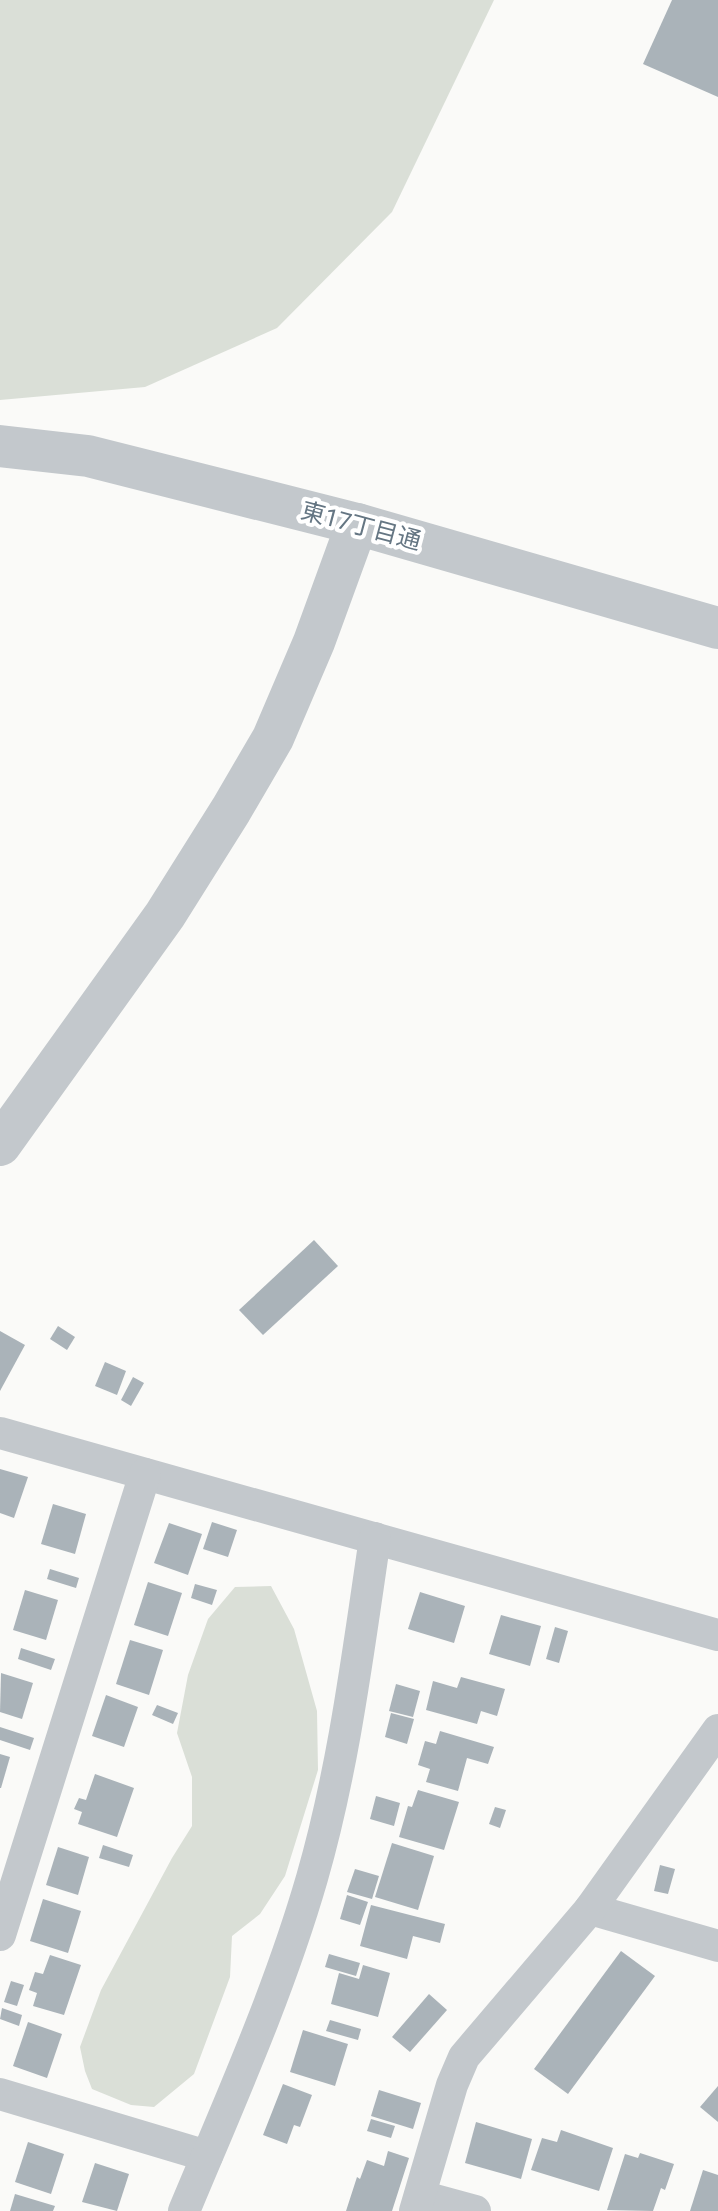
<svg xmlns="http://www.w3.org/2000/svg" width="718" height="2211" font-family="Roboto,'Noto Sans JP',sans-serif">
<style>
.green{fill:#dadfd7}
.building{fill:#aab3b9}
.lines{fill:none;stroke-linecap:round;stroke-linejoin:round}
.minor{stroke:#c3c8cc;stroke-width:32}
.tertiary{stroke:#c3c8cc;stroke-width:42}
.labels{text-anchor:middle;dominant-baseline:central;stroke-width:8;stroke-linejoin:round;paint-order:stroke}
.street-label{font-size:24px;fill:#657683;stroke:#fff}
</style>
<rect width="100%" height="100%" fill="#fafaf8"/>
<g class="green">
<polygon points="0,0 494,0 392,212 277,328 145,387 0,400"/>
<polygon points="271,1586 294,1629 317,1711 318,1770 285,1876 260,1914 232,1936 230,1977 194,2074 154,2107 131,2105 92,2089 85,2071 80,2047 101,1990 172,1858 192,1826 192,1777 177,1733 188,1675 208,1619 235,1587"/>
</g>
<g class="building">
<polygon points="672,0 718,0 718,97 643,64"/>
<polygon points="314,1240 338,1266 263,1335 239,1310"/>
<polygon points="58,1326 75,1337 67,1350 50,1339"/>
<polygon points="0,1331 25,1345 0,1391"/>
<polygon points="105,1362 126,1371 117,1395 95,1386"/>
<polygon points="133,1377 144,1383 131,1406 121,1400"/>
<polygon points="0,1469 28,1477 14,1518 0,1513"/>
<polygon points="53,1504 86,1514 75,1554 41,1544"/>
<polygon points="212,1522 237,1530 228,1557 203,1549"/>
<polygon points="169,1523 202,1534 188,1575 154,1563"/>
<polygon points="50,1569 79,1578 76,1588 47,1579"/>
<polygon points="148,1582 182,1593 168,1636 134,1625"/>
<polygon points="195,1584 217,1590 212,1605 191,1598"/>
<polygon points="25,1590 58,1600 46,1640 13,1630"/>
<polygon points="420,1592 465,1606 454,1643 408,1629"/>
<polygon points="501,1615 541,1626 530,1666 489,1654"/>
<polygon points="555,1627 568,1631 559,1663 546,1659"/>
<polygon points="130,1640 163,1650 149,1695 116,1684"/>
<polygon points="21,1648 55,1659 51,1670 18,1659"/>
<polygon points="1,1673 33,1683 22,1719 0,1712"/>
<polygon points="461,1677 505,1689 497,1716 481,1711 477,1724 426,1710 433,1681 457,1688"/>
<polygon points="396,1684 420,1691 413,1717 389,1711"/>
<polygon points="106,1695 138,1707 124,1747 92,1736"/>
<polygon points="157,1705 178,1713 173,1724 152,1715"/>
<polygon points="391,1713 414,1719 407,1744 385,1737"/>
<polygon points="0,1727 34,1738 30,1750 0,1740"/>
<polygon points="440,1731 494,1747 488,1764 467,1758 458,1791 426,1782 430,1769 418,1765 425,1741 436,1744"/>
<polygon points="0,1754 10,1757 1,1788 0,1788"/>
<polygon points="95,1774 134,1788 117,1837 78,1824 82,1812 74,1809 79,1798 86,1800"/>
<polygon points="418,1790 459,1802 444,1850 399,1837 408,1806 412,1807"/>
<polygon points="376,1796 400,1803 394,1826 370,1819"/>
<polygon points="495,1807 506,1810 500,1828 489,1824"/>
<polygon points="392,1843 434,1856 418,1910 375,1897"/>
<polygon points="103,1845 133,1855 129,1867 99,1858"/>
<polygon points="58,1847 89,1857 78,1895 46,1885"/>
<polygon points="660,1865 675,1869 668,1894 654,1891"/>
<polygon points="355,1869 379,1876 372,1899 347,1892"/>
<polygon points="347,1895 368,1902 360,1925 340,1919"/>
<polygon points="43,1899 81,1911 68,1953 30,1941"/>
<polygon points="371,1905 445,1924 440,1943 413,1936 407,1959 360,1946"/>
<polygon points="621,1951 655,1976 568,2094 534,2069"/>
<polygon points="329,1954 360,1963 356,1976 325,1967"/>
<polygon points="50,1955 81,1965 64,2015 33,2006 37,1993 29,1990 35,1972 43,1974"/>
<polygon points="363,1965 390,1973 378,2017 331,2004 339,1973 359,1979"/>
<polygon points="11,1981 24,1985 17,2006 4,2002"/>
<polygon points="429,1994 447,2010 410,2052 392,2037"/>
<polygon points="2,2008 22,2015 19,2026 0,2019"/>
<polygon points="330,2020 361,2029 358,2040 326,2031"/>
<polygon points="28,2022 62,2034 47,2078 13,2066"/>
<polygon points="303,2030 348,2044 335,2086 290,2072"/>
<polygon points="283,2084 312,2095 300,2127 294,2125 287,2144 263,2135"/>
<polygon points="718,2086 718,2122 700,2107"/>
<polygon points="379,2090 421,2103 413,2129 371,2116"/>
<polygon points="371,2119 395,2126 391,2138 367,2131"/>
<polygon points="476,2122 532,2139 521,2179 465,2163"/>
<polygon points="561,2130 613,2148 599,2191 531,2170 542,2138 557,2142"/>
<polygon points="28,2142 64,2154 51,2194 15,2182"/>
<polygon points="388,2151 409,2158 392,2211 346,2211 357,2177 360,2179 367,2160 384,2166"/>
<polygon points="640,2153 674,2164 665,2190 661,2188 653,2211 607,2210 625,2154 638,2158"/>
<polygon points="95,2163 129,2174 117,2211 82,2202"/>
<polygon points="703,2170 718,2175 718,2211 690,2211"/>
<polygon points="15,2194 55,2206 53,2211 10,2211"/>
</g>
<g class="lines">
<g class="minor">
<polyline points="0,1433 718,1635"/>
<polyline points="590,1909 718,1946"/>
<polyline points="0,1935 145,1474"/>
<polyline points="0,2094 207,2156"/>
<polyline points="420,2196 475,2211"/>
<path d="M184,2211c46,-110 95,-219 128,-333 32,-111 46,-226 63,-340"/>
<polyline points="415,2211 452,2085 464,2057 590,1909 718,1730"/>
</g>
<g class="tertiary">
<polyline points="0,446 88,456 357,524 718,628"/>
<polyline points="0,1145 165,915 231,810 273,738 314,642 357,524"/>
</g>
</g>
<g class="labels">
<g class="street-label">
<text transform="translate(361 526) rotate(15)">東17丁目通</text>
</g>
</g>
</svg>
